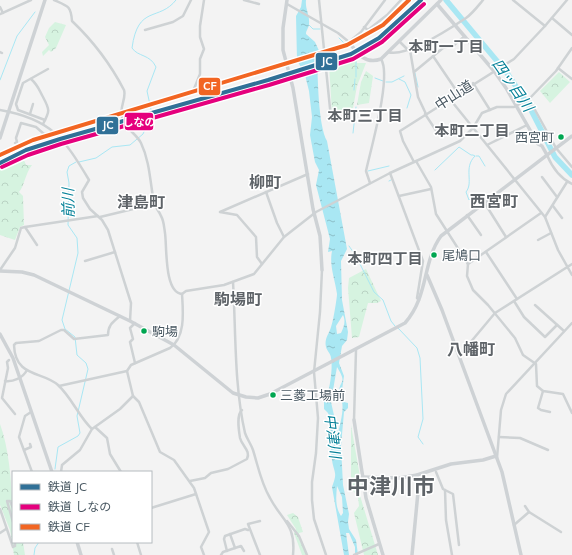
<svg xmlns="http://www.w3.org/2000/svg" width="572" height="555" font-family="Mulish,'Noto Sans JP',sans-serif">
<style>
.forest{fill:url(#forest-crowns)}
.water{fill:url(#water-ripples);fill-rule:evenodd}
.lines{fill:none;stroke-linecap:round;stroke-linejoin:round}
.stream{stroke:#a9e7f3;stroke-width:1}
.river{stroke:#a9e7f3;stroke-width:5.5}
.street{stroke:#ced2d4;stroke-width:2.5}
.secondary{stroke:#ced2d5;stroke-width:3.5}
.rail-1-casing{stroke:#fff;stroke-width:7}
.rail-2-casing{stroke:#fff;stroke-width:7}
.rail-3-casing{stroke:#fff;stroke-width:7}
.rail-1{stroke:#307097;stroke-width:4}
.rail-2{stroke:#e5007d;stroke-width:4}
.rail-3{stroke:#f26522;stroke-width:4}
.bus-dot{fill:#00a651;stroke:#fff;stroke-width:1.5}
.labels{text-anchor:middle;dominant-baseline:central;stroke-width:3;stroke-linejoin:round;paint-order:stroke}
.bus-label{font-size:13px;fill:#485761;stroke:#fff;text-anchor:start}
.street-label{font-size:14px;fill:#485761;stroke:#fff}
.neighbourhood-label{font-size:15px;font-weight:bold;fill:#5e6368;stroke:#fff}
.water-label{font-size:15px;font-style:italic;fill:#058198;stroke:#fff}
.quarter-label{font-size:16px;font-weight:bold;fill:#5e6368;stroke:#fff}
.town-label{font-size:22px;font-weight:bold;fill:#5e6368;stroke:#fff}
.line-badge{stroke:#fff;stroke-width:1.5}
.badge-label{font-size:11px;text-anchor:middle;font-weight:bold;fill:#fff}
</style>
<defs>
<pattern id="forest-crowns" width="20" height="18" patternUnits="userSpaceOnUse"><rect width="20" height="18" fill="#d6f3e0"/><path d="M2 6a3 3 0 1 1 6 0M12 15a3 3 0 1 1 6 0" fill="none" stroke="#b9d2c3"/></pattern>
<pattern id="water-ripples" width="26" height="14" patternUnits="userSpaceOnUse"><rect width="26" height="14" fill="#a9e7f3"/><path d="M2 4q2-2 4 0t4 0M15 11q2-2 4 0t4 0" fill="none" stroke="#8cbec8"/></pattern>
</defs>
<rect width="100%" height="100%" fill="#f3f3f3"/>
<g class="forest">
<polygon points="55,22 66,25 56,48 51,52 49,50 43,56 42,52 49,45 45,37 49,28"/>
<polygon points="356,54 357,63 366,63 357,86 353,108 332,113 329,64"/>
<polygon points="366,71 373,76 369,103 357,105 361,82"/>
<polygon points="559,72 570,82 550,103 540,91"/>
<path d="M22,155l4,10h6c-7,9 -8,22 -13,27l4,4 1,29 -4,2 -5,13 -15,-5v-68z"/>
<polygon points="366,269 381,301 377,303 368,303 359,337 352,338 348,288 349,278"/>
<path d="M0,424c12,32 13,84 13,118h10l2,13h-11l-4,-25 -10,-25z"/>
<polygon points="351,425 362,488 358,489 378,555 364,555 354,513 359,506 358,497 351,488"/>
<polygon points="293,513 298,517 303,532 299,533 299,536 307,555 302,555 294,533 296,529 287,515"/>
</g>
<path class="water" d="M302,0h4c-1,9 4,15 3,24 0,4 -3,6 -3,10l9,8 6,13 -4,3c1,20 1,67 10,83l20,108 -6,12 1,39 6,32 -1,8 -5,6 -3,17 5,13 -3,21 3,5 4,1v5l-4,4 -3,34 2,39 6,29 -1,8 1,7 7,11 2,15h-3v-8l-6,-14h-3l3,22h-5l-12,-68c6,-16 2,-13 0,-27 -2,-13 -1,-28 -2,-41l-2,-6 -4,-4v-9c6,-6 9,-33 7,-42 0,-4 -4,-7 -5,-11 -2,-8 3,-13 5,-20 2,-4 6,-29 6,-33 -2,-15 -8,-28 -5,-43l-4,1 2,-13 -14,-54 3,-15 -4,-8 -5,-27 2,-18 -3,-26 -4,-16 -8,-15 -1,-44 5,-9zM343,315c3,6 1,12 -2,18l-4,1 -1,-8zM337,367c11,18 2,12 2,26 0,4 2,6 3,9 2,8 -2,23 -4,31l-7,-31zM337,486l5,11 1,16 -2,3c-6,-9 -5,-19 -4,-30z"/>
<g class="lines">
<g class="stream">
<polyline points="308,24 313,29 320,29"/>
<polyline points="339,38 346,45"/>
<polyline points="415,73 418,87"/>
<polyline points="356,77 356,62"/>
<polyline points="375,78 383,81"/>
<polyline points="399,79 405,82 411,95 407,108"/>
<polyline points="0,80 17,36 35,12"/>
<polyline points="386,82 392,82 404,76"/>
<polyline points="354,90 355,79"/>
<polyline points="353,133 356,107"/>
<polyline points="476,156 479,156 485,166"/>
<path d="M79,162l17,-4 16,-11 18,-2 13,-11 9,-20 -5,-23 9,-24c-6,-13 -18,-10 -24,-19 6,-44 27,-26 44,-48"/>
<path d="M435,170l24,-23 12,8h2l2,1c-12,12 -1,26 -9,36l3,8 2,-2 5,7"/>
<polyline points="368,171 389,166"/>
<polyline points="389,181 391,180"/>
<polyline points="349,246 356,256 374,292 383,300 391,321 395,326"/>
<polyline points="398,328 417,348 420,358 423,419 418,437 423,444"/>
<polyline points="55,469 58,447 78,436 80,433 77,416 88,369 86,363 77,355 75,337 65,329 62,320 78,253 77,238 68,225 69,183 67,172 69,166 76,162"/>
<polyline points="34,555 35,548 39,542"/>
</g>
<polyline class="river" points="446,0 507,73 529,106 555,157 572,175"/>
<g class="street">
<path d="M54,0c14,6 17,6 18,21 20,19 39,44 52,69 3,9 -7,19 0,32 4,8 13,13 17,21 9,19 9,39 13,60 1,4 5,8 7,13 3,5 3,11 4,17 2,13 -1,60 17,61"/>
<polyline points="244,0 259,4"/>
<polyline points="319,0 331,118"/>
<polyline points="513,0 545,26"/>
<polyline points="287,4 338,33 349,42 361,32 385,0"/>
<polyline points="0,7 3,13"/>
<polyline points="0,14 31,0"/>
<polyline points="552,18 572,35"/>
<polyline points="364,27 368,30 387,15 401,0"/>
<polyline points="145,30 173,22 183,16 191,0"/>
<polyline points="399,41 408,50"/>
<polyline points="410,50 418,97 426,114"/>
<polyline points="0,52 2,53"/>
<path d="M388,52c17,6 63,-24 78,-34 7,-5 12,-12 17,-18"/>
<polyline points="433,56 458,93"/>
<polyline points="558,68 572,79"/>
<polyline points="414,72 443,48 454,45 465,36"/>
<path d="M31,79c7,6 8,11 12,18 7,13 7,14 0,27"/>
<polyline points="473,83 490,110"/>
<polyline points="194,89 200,74 200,59 204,49 200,37 200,26 204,0"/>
<polyline points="449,98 545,217 558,250 572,275"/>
<polyline points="529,99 556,148 572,167"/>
<path d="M0,110c51,9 64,28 89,70l-7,12 1,6 7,11 12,11 6,10 23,73 -1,18"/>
<polyline points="30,114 33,104"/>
<polyline points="425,114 437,132 440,133 445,129"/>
<polyline points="45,120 18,110 16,104 23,83 48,69"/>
<polyline points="15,143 17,142 16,138 21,123 36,127 44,134 50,134 52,131"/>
<polyline points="487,145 527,125"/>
<path d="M547,155c5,12 13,23 25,29"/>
<polyline points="416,161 431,187 436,214 468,264 467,276 473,290 488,305 515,338 523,355 536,364 537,386 543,391 563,394 572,413"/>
<polyline points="414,162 403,141 400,131 514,59 545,26 567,0"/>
<polyline points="390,173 423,261 417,298 419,300"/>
<polyline points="542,177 557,197"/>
<path d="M370,183l-4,-12c5,-23 26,-95 15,-112"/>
<polyline points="266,192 277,223 284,237"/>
<polyline points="399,196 431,189"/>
<polyline points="484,202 506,237"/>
<polyline points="553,206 562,218"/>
<polyline points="467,215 481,235"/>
<polyline points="100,217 154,204"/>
<polyline points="545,217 567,182"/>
<polyline points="25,227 98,216"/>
<polyline points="538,240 551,233"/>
<polyline points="486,252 517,299"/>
<polyline points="85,261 115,252"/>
<polyline points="262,264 257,257 256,237 237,215 220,212 308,174"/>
<polyline points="468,264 541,213"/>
<polyline points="0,270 15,248 21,228 25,227 37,245"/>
<polyline points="322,270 320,312 314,372 318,418 316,453 312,482 312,500 314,519 326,555"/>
<path d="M233,282c3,50 1,103 12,151 2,6 6,11 8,17 5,16 8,33 17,48 12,23 26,26 23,57"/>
<polyline points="182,294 186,291 224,285 254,274 284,237 316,212 390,173 460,141 473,128 482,113 497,107 514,107 529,99 556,71 572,48"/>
<path d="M182,294c1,17 4,43 -12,54l-39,17 -4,6 6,25 6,6 21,50 14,8 20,28 15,44 -8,15 3,8"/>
<polyline points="514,301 524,317 545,337 557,325"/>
<polyline points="535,305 564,331"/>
<polyline points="459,356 495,313 572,264"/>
<polyline points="9,360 7,362 8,368 2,398 15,414"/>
<polyline points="135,363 130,342 133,339 130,328 135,323"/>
<path d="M5,381c8,1 18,-3 22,-11"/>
<polyline points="59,386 127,371"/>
<polyline points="543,391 538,408 541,410 550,412"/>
<polyline points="31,412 25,416 19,437 32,472"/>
<polyline points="354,420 356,350"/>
<polyline points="95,427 107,438 110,454 121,472"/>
<path d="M92,429c-13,-12 -20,-31 -34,-44 -15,-14 -43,-7 -44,-40l2,-2 23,-2 22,-11h3l10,9 34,-4c0,-10 5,-13 12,-19"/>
<polyline points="499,437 520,438 548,450"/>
<polyline points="24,450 31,447 30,444"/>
<polyline points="497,458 501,410 506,394 572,323"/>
<polyline points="61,472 62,465 80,450 92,429 120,409 133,396"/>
<polyline points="436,472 443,489 453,494 459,545"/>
<path d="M190,481l15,-3 6,-5 17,-4 19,-10c4,-8 -5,-13 -7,-21 -1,-7 -4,-23 2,-28"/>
<polyline points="445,490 446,520 452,555"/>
<polyline points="13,508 10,501 7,501 13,522"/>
<polyline points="151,508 196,494"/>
<polyline points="0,509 13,547 15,546 15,542"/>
<polyline points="529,512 561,532"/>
<polyline points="260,521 248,524 260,555"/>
<polyline points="287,521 299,536 307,555"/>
<polyline points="514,525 529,512 525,506"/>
<polyline points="0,533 6,529"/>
<polyline points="230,534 235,548"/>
<polyline points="137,542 141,555"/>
<polyline points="112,549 114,555"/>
<polyline points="227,551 224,539 225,536 245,529 248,530"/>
<polyline points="221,555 223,552 241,546 244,551"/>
<polyline points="354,555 379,544"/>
</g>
<g class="secondary">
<polyline points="287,0 283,28 283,50 293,88 313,209 320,236 322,270"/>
<polyline points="437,4 494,71 506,88 538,144 542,146 547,155"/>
<path d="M349,42c8,11 16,23 32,17l60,-59"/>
<polyline points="0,138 45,0"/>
<path d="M0,271l22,1 12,3 96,46 44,24 59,48 13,4 12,1 12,-4 135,-71c24,-27 17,-61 36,-87l131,-100"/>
<polyline points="427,275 442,310 502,472 521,555"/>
<polyline points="0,334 13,358 52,472"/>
<polyline points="354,420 366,498 383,555"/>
<polyline points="362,477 400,478 417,475 451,464 483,460 496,456"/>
<polyline points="77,542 81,555"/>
<polyline points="412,555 418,492 417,475"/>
</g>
<g class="rail-1-casing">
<polyline id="rail-1" points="0,163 26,150 60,139 268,80 351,54 379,38 421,0"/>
</g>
<g class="rail-2-casing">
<polyline id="rail-2" points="2,167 28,155 61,144 269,85 353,59 382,42 424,4"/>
</g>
<g class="rail-3-casing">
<polyline id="rail-3" points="0,155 33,140 347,45 383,25 409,0"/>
</g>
<use href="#rail-1" class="rail-1"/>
<use href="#rail-2" class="rail-2"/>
<use href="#rail-3" class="rail-3"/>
</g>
<g class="bus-dot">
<circle cx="561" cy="137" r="3.5"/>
<circle cx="434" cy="255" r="3.5"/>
<circle cx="144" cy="331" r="3.5"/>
<circle cx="273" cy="395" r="3.5"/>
</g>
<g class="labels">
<g class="bus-label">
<text x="554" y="137" text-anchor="end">西宮町</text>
<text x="442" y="255">尾鳩口</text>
<text x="152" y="331">駒場</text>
<text x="280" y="395">三菱工場前</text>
</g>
<g class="street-label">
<text transform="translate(454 95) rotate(-33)">中山道</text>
</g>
<g class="neighbourhood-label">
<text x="446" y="46">本町一丁目</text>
<text x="365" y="115">本町三丁目</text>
<text x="472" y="130">本町二丁目</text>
<text x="385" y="258">本町四丁目</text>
</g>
<g class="water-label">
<text transform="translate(513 85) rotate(55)">四ッ目川</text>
<text transform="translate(68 203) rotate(-91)">前川</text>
<text transform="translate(333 436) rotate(83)">中津川</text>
</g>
<g class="quarter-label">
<text x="265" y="182">柳町</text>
<text x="494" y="201">西宮町</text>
<text x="141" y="202">津島町</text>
<text x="238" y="299">駒場町</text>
<text x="471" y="349">八幡町</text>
</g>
<g class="town-label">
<text x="391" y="486">中津川市</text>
</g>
</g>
<g class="line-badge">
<rect x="315" y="52" width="23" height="19" rx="4" fill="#307097"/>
<rect x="198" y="77" width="23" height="19" rx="4" fill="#f26522"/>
<rect x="124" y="112" width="30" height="19" rx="4" fill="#e5007d"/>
<rect x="96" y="116" width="23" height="19" rx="4" fill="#307097"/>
</g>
<g class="badge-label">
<text x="327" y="65">JC</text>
<text x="210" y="90">CF</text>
<text x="139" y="126">しなの</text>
<text x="108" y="129">JC</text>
</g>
<rect x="12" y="471" width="140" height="72" fill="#ffffff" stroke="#b6bcc0"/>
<rect x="20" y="484" width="20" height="6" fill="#307097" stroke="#b6bcc0"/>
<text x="48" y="491" font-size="12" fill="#485761">鉄道 JC</text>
<rect x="20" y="504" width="20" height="6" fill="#e5007d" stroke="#b6bcc0"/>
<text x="48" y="511" font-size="12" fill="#485761">鉄道 しなの</text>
<rect x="20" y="524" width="20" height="6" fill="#f26522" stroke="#b6bcc0"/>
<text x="48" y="531" font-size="12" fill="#485761">鉄道 CF</text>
</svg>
